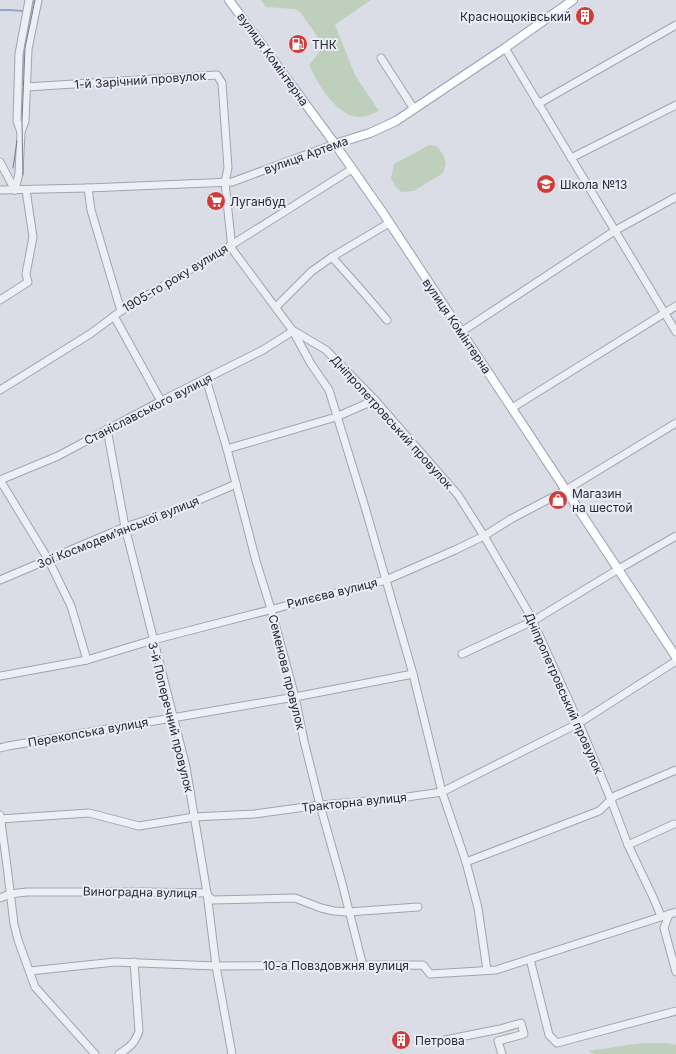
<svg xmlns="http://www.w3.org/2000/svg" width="676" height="1054" font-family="Inter,sans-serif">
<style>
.green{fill:#bed0bc}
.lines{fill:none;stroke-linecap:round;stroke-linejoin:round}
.stream{stroke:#94a5c8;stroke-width:2}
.minor-casing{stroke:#a1a3b0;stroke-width:9}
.major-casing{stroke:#9aa0b2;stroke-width:10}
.minor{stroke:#eeeff4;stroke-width:7}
.major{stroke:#fff;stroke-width:8}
.tram{stroke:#747a90;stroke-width:1}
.labels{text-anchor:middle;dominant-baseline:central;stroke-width:4;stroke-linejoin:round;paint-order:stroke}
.poi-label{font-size:12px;fill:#25293c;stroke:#eaedf4;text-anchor:start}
.street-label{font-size:12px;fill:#25293c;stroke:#eaedf4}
</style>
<rect width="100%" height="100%" fill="#dbdde6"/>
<g class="green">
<path d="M261,0h110l-25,17 -11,8 20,50 24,36c-7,3 -13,6 -21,6 -22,-2 -41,-34 -49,-52l15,-19 -24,-34 -5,-3 -29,-2z"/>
<polygon points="429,145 436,146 443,154 446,163 443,173 414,191 401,192 395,186 391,178 394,164"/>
<polygon points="642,1043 667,1043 676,1045 676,1054 595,1054 588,1051"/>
</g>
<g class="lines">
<polyline class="stream" points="0,10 10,10 22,11"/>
<g class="minor-casing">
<g id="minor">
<polyline points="505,48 676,332"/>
<polyline points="381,58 414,109"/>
<polyline points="26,87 217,75 222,83 228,168 225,182 232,249 293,331 311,364 329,390 365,507 413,674 442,792 466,862 478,908 487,970"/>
<polyline points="538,104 676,25"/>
<polyline points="21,132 17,121 19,54 29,0"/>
<polyline points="571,158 676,105"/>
<polyline points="0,162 15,190"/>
<polyline points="88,188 91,210 121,311"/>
<polyline points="0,190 88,188 232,182 335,144"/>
<polyline points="15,190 19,173 21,132 25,121 28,49 38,0"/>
<polyline points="332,257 364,293 387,320"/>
<polyline points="0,300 28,282 26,274 33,237 26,190"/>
<polyline points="276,307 312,271 332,257 389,223"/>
<polyline points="114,316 161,401"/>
<polyline points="294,331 326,350 375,400 458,495 484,536 530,615 579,723 611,800 628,845 653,897 661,916"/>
<polyline points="461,332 616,230 676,197"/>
<polyline points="206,379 227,449 256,561 271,609 295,697 304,741 320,805 342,883 363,966"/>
<polyline points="0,390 90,334 121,311 233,244 352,169"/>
<polyline points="512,408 676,306"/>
<polyline points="107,429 125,527 186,767 207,893 216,966 232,1054"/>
<polyline points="227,449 336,417 375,400"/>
<polyline points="0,480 58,456 161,401 263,350 293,331"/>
<polyline points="0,480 48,559 71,606 87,660"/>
<polyline points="0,580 125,527 171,512 236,484"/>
<polyline points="462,654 533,621 617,570 676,536"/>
<polyline points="0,676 87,660 153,640 386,580 455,550 484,536 511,519 566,490 676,423"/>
<polyline points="0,748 8,746 295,697 413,674"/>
<polyline points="0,815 7,866 14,924 18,940 35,987 95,1054"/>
<polyline points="0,819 89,813 139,826 194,817 254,814 320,805 393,799 442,792 579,723 676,661"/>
<polyline points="628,845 674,824"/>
<polyline points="466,862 599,811 615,796 676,770"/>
<polyline points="207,894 212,900 295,898 321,908 334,911 348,912 418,907"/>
<polyline points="0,898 10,894 27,892 145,892 207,893"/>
<polyline points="669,914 664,928 676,972"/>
<polyline points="530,959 549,1035 557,1043 676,1011"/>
<polyline points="30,971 115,962 216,966 423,965 430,974 496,970 676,912"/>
<polyline points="435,1042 500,1029 521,1023 524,1034 498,1041 502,1054"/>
<path d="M119,1054c11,-7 16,-11 20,-23l-5,-69"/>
</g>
</g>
<g class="major-casing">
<g id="major">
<polyline points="229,0 335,144 381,210 676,657"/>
<polyline points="335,144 370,133 396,121 505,48 573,0"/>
</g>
</g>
<use href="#minor" class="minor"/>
<use href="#major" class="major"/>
<g class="tram">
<polyline points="13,168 17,141"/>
<polyline points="23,175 22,121 25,48 35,0"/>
</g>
</g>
<defs>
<g id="building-disc" transform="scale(1)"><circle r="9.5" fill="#d13c3a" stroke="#eaedf4"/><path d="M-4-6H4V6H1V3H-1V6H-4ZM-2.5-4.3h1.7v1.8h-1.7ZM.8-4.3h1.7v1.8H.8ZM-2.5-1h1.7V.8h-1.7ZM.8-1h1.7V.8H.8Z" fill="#fff"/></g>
<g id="fuel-disc" transform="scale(1)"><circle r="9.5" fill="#d13c3a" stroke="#eaedf4"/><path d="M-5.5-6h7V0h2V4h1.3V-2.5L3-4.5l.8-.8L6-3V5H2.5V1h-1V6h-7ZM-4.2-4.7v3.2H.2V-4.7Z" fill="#fff"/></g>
<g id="school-disc" transform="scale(1)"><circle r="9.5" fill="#d13c3a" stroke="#eaedf4"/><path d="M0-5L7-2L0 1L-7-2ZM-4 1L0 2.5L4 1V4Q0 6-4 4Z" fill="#fff"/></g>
<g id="supermarket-disc" transform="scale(1)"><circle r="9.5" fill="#d13c3a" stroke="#eaedf4"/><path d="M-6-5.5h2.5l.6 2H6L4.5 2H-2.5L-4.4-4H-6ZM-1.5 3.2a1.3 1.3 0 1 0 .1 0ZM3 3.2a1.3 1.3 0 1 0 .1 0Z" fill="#fff"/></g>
<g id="shop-disc" transform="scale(1)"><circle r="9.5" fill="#d13c3a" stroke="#eaedf4"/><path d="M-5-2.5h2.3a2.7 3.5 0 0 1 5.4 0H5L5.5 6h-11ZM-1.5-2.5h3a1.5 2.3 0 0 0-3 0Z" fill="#fff"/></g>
</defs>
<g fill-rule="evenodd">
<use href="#building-disc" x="585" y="16"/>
<use href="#fuel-disc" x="298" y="44"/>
<use href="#school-disc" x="546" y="184"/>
<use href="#supermarket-disc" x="216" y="201"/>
<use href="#shop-disc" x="558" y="500"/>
<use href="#building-disc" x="401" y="1040"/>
</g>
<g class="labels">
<g class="poi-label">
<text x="571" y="16" text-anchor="end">Краснощоківський</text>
<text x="312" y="44">ТНК</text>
<text x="560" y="184">Школа №13</text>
<text x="230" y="201">Луганбуд</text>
<text x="572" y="493">Магазин<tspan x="572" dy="14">на шестой</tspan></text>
<text x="415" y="1040">Петрова</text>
</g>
<g class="street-label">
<text transform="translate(273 59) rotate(54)">вулиця Комінтерна</text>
<text transform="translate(140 80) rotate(-4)">1-й Зарічний провулок</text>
<text transform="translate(306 155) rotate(-20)">вулиця Артема</text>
<text transform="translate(175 278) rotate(-31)">1905-го року вулиця</text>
<text transform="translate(457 326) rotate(56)">вулиця Комінтерна</text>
<text transform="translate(148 409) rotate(-27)">Станіславського вулиця</text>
<text transform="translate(392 422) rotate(48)">Дніпропетровський провулок</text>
<text transform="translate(118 532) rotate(-22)">Зої Космодем’янської вулиця</text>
<text transform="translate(332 593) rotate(-14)">Рилєєва вулиця</text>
<text transform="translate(287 672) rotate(76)">Семенова провулок</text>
<text transform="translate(564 693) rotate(66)">Дніпропетровський провулок</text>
<text transform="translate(171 717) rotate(76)">3-й Поперечний провулок</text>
<text transform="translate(88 732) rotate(-10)">Перекопська вулиця</text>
<text transform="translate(354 802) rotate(-6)">Тракторна вулиця</text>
<text transform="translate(140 892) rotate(1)">Виноградна вулиця</text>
<text x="336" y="965">10-а Повздовжня вулиця</text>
</g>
</g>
</svg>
